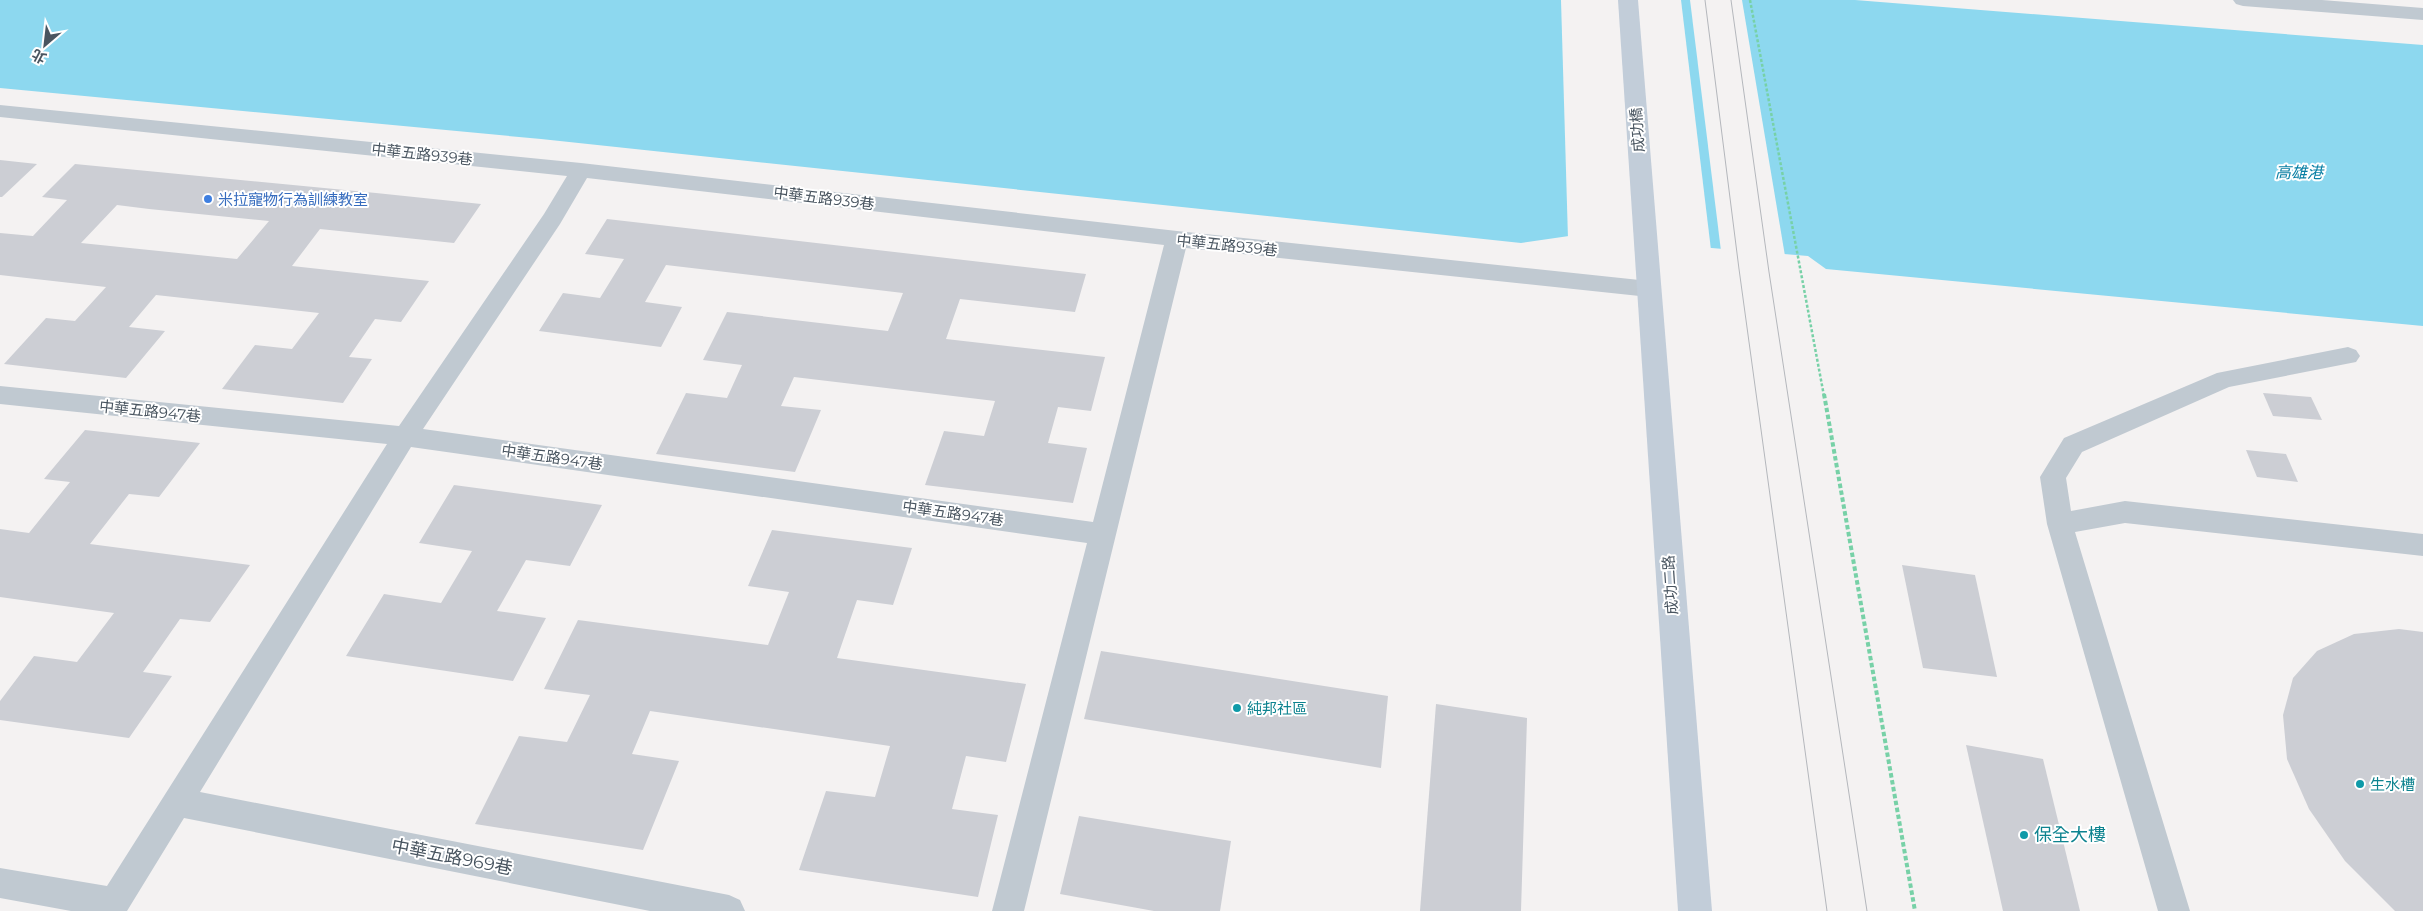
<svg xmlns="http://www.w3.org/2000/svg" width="2423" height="911" font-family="Montserrat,'Noto Sans TC',sans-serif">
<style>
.water{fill:#8dd8ef}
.pier{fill:#f4f2f2}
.building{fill:#ccced4;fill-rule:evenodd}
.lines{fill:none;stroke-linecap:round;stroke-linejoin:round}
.path-far1{stroke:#77d1a7;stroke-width:2.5;stroke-dasharray:3 2;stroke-linecap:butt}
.path{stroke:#77d1a7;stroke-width:4;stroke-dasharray:4.5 2.5;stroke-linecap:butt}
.lane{fill:#c0c9d1;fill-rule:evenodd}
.street{fill:#c0c9d1;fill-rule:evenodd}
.secondary{fill:#c2cdd9;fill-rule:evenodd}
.tram{stroke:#b4b7bc;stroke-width:1}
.shop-dot{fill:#3f7fe0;stroke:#fff;stroke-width:2}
.culture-dot{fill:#0f9aa8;stroke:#fff;stroke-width:2}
.labels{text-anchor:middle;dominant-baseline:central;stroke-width:4;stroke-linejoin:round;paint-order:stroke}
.street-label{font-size:15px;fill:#495560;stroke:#fff}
.shop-label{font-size:15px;fill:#366cbe;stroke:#fff;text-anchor:start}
.culture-label{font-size:15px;fill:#0d838f;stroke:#fff;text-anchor:start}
.water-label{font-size:16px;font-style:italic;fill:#097fa4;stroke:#fff}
.near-culture-label{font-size:18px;fill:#0d838f;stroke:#fff;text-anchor:start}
.near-street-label{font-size:18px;fill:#495560;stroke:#fff}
</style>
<rect width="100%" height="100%" fill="#f4f2f2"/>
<polygon class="water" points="0,0 1855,0 2423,45 2423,326 1826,269 1808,256 1569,236 1521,243 541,139 0,88"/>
<g class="pier">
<polygon points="1561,0 1681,0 1711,250 1568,239"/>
<polygon points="1690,0 1742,0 1785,256 1721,251"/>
</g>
<g class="building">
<polygon points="0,160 37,164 2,197 0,197"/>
<path d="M75,164l301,29 105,11 -27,39 -134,-14 -28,37 137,15 -28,41 -26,-3 -26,38 23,2 -29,44 -121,-14 33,-44 37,4 27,-36 -163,-18 -27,32 36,4 -39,47 -122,-14 42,-46 29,3 31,-34 -106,-12v-42l33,3 34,-36 -25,-3zM117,205l32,4 120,12 -32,38 -156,-16z"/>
<polygon points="607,219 1086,274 1075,312 960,299 946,339 1105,357 1091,411 1058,407 1048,443 1087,448 1073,503 925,485 944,431 984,436 995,401 794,377 781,406 821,410 795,472 656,454 686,393 727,398 742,365 703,360 727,312 888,331 903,293 666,265 645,302 682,307 661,347 539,331 563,293 600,298 624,259 585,254"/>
<polygon points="2263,393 2311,397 2322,420 2273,416"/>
<polygon points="85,430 200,443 159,497 129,494 90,544 250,565 210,622 180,619 143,672 172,676 129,738 0,720 0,701 34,656 77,662 114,613 0,597 0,529 29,533 70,482 44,479"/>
<polygon points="2246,450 2286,454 2298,482 2257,477"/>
<polygon points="454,485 602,505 570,566 526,560 497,611 546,618 513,681 346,656 384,594 441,603 472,551 419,543"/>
<polygon points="772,530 912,548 893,605 857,600 837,658 1026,684 1006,762 966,756 952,809 998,815 978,897 799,870 826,791 875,797 890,746 650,711 632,754 679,761 643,850 475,824 519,736 567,742 590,695 544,689 578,620 768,645 789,592 748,586"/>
<polygon points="1902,565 1975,575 1997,677 1923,668"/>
<polygon points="2399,629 2423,632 2423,911 2395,911 2345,861 2309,809 2287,759 2283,715 2293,678 2317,651 2354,634"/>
<polygon points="1101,651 1388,696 1381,768 1084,719"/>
<polygon points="1436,704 1527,718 1521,911 1420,911"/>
<polygon points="1966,745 2043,759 2080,911 2003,911"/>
<polygon points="1079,816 1231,841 1220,911 1154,911 1060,894"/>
</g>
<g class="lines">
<polyline class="path-far1" points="1750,0 1824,396"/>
<polyline class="path" points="1824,394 1915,911"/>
<g class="lane">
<path d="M0,105l581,58 596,68 472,50 8,2 3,6 -3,6 -8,2 -463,-49 -162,663h-32l95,-368 -676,-96 -211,345 529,103 11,5 5,11h-95l-466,-93 -57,93h-56l-71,-13v-30l107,18 280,-442 -387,-40v-18l399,40 145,-212 23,-38 -567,-59zM587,178l577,67 -71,277 -670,-93 137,-205z"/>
<polygon points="2348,347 2356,350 2360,356 2356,362 2229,387 2082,452 2066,478 2071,511 2125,501 2423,534 2423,556 2125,523 2075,532 2190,911 2158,911 2047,524 2040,477 2064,438 2217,373"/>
</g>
<polygon class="street" points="2233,0 2322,0 2423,8 2423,20 2243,6 2236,4"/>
<polygon class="secondary" points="1618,0 1638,0 1712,911 1678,911"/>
<g class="tram">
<polyline points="1705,0 1739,269 1827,911"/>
<polyline points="1731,0 1769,272 1867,911"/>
</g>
</g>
<circle class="shop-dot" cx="208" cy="199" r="5"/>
<g class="culture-dot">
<circle cx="1237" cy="708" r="5"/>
<circle cx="2360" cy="784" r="5"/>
<circle cx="2024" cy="835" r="5"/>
</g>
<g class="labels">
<g class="street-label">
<text transform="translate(1637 130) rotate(-94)">成功橋</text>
<text transform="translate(422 154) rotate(6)">中華五路939巷</text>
<text transform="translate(824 198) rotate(7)">中華五路939巷</text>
<text transform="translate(1227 245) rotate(6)">中華五路939巷</text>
<text transform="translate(150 411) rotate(6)">中華五路947巷</text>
<text transform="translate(552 457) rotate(8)">中華五路947巷</text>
<text transform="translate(953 513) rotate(8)">中華五路947巷</text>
<text transform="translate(1670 585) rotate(-94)">成功二路</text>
</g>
<g class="shop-label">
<text x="218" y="199">米拉寵物行為訓練教室</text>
</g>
<g class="culture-label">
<text x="1247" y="708">純邦社區</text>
<text x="2370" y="784">生水槽</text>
</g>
<g class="water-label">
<text x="2299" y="172">高雄港</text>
</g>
<g class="near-culture-label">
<text x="2034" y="835">保全大樓</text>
</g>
<g class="near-street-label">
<text transform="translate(452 857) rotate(11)">中華五路969巷</text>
</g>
</g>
<g transform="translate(45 45) rotate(208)" stroke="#ffffff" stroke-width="4" paint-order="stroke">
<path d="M0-4L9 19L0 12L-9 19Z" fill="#495560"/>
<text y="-8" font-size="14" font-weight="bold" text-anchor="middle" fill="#495560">北</text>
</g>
</svg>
